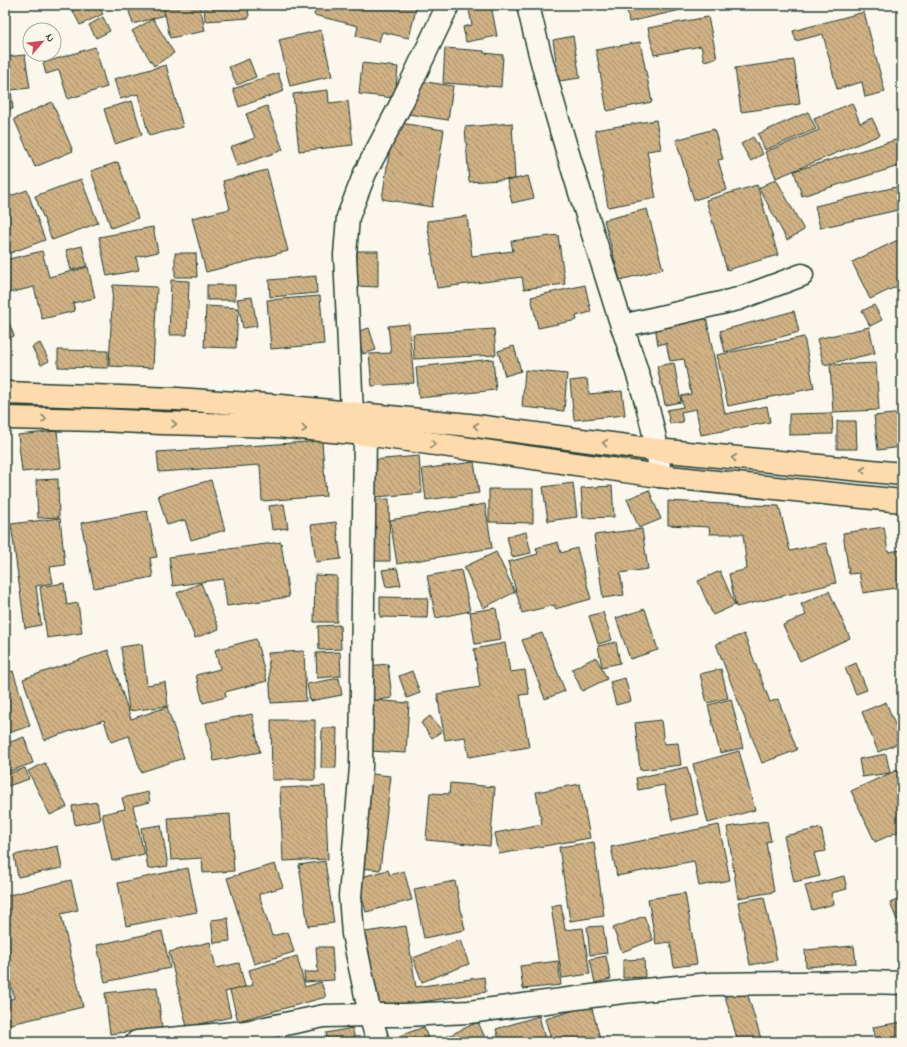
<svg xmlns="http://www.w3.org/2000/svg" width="907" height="1047" font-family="'Indie Flower',sans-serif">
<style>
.building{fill:url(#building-back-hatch);stroke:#1f3d34}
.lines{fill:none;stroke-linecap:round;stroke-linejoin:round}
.street-casing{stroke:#1f3d34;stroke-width:25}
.secondary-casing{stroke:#1f3d34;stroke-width:25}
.primary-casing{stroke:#1f3d34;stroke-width:25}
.street{stroke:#fbf7ec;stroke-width:22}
.secondary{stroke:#fbf7ec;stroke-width:22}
.primary{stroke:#fddbac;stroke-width:22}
.oneway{stroke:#83846a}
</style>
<defs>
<pattern id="building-back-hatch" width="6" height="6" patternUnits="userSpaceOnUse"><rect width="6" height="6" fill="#d0b284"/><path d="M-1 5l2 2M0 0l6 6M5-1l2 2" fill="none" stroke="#a8926d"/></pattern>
</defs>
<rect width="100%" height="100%" fill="#fbf7ec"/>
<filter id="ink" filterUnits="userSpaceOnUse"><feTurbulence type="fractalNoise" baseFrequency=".025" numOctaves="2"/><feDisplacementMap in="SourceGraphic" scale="8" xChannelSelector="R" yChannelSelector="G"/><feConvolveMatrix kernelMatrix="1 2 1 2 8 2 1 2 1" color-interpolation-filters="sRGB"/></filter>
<g filter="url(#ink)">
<g class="building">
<polygon points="70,5 98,5 103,14 80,25"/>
<polygon points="127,5 163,5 165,15 133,24"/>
<polygon points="163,5 200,5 205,31 170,38"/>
<polygon points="204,5 248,5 249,18 205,21"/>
<polygon points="317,5 417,5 409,38 382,32 379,42 356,36 358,26 314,15"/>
<polygon points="468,5 491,5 497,36 466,42 463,27 472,25"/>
<polygon points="626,5 702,5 629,22"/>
<polygon points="864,12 885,92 865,97 862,82 837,89 823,34 796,41 793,31"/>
<polygon points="103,17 110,31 96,38 89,25"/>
<polygon points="708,17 717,58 704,61 701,46 654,55 648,28"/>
<polygon points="153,19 174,53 154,66 132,31"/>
<polygon points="321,30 332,76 290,86 279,40"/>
<polygon points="573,36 580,78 559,81 553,40"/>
<polygon points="640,42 652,102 607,111 596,50"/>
<polygon points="95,47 107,87 68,99 59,70 46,74 43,63"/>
<polygon points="445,48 484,51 484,53 503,55 501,87 443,83"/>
<polygon points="25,55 30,88 11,90 13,109 5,110 5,57"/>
<polygon points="249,59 256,77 237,85 229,67"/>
<polygon points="794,60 800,104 741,112 735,68"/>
<polygon points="362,63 398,67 395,98 359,94"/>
<polygon points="166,65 183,127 149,136 138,94 120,99 114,79"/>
<polygon points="278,73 284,91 239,107 233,89"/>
<polygon points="413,80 453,86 448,120 408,114"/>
<polygon points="328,90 329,103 348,101 353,145 299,151 293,94"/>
<polygon points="132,101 142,135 115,144 104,109"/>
<polygon points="52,102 73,151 35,167 14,119"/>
<polygon points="852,103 860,123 872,118 880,135 776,178 765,152 819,130 814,119"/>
<polygon points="267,106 283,150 237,166 230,147 255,138 246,114"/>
<polygon points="808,112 816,129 765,150 758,134"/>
<polygon points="656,120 661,149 647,151 656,198 608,207 595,130"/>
<polygon points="394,122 444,130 432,207 382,199"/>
<polygon points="512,123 515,179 469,182 465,127"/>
<polygon points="714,129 723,159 718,160 727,190 694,200 676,140"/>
<polygon points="753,137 763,154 751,161 741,144"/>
<polygon points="902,138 902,165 802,196 794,171"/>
<polygon points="118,162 138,218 111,228 91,171"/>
<polygon points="267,170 288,251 206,272 192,218 230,209 223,181"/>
<polygon points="528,176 534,198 512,203 507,181"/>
<polygon points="81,179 98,223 52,240 35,196"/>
<polygon points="776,179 804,230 787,240 759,188"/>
<polygon points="757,185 778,255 727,270 706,200"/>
<polygon points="900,186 902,196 902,209 820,228 815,206"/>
<polygon points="27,190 45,240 5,255 5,198"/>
<polygon points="647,209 663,269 620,280 604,220"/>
<polygon points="467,216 472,256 513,251 511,241 558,235 565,284 524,289 522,277 437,288 427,221"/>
<polygon points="153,227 158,252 136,257 139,270 107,276 99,237"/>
<polygon points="902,238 902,284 870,299 852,262"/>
<polygon points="82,246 87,266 71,270 66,250"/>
<polygon points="42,251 49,277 88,267 95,298 73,303 75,311 42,319 34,287 9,293 5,277 5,260"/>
<polygon points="357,251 378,251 378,287 357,286"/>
<polygon points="175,253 196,253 197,277 175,277"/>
<polygon points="316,276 317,293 270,297 269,280"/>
<polygon points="171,280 189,281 187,335 169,335"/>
<polygon points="113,285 157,287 153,368 109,366"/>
<rect x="207" y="285" width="28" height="15"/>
<polygon points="585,285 591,312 576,316 577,320 538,328 531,297"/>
<polygon points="320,296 324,344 271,349 267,300"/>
<polygon points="252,297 257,326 243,328 237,299"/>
<polygon points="874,305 882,320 870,326 862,311"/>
<polygon points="206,306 238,308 236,348 204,347"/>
<polygon points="794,311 799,332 725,352 720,331"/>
<polygon points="5,312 14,336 5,340"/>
<polygon points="706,316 725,414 767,406 770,422 701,435 696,409 681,412 683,422 670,424 667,410 683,407 681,396 691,394 684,359 670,361 666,343 658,345 655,326"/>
<polygon points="409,324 414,383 372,386 369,354 391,353 388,326"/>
<polygon points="869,327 875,353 824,365 817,339"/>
<polygon points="369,328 376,350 363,354 356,332"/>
<polygon points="494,329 496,355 414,359 413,334"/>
<polygon points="804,337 814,388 728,406 717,355"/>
<polygon points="40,343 49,361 41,365 32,347"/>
<polygon points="514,346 521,371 505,376 498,351"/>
<polygon points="58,350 108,351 108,368 58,367"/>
<polygon points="493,359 496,390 419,398 416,367"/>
<polygon points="674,363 681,402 665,405 657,366"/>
<polygon points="876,363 879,410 833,412 830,365"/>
<polygon points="525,370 567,374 564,411 522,407"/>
<polygon points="587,379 589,394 622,391 625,415 574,420 570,381"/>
<polygon points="832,413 833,434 789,435 789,414"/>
<polygon points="902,413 902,447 878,450 874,416"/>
<polygon points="837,421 856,421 857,449 837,449"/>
<polygon points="57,431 61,468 22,472 18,435"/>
<polygon points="322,441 326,496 262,501 260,465 159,472 157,452"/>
<polygon points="419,456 422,493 376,497 372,460"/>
<polygon points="474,462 479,493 426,500 422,469"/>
<polygon points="58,479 59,517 38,518 36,480"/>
<polygon points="211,480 225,530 191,540 185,520 167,525 158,495"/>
<polygon points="573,483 577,517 548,521 543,487"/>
<polygon points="612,486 614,517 583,518 581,488"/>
<polygon points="489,489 533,489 533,523 489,522"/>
<polygon points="649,490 661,519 639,528 627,499"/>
<polygon points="389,499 390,561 370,561 369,500"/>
<polygon points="668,501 723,504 779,506 790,551 826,543 836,583 736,607 729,574 747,569 743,534 710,534 709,527 668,525"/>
<polygon points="284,504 288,528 272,530 269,506"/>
<polygon points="485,504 492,548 397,564 390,520"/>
<polygon points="147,511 157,557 150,558 153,577 94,588 81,523"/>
<polygon points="60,518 65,565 50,567 53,583 36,586 41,625 25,628 11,524"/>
<polygon points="336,522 341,559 316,562 311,525"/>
<polygon points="884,527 888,552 902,550 902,587 863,593 859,573 849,574 843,533"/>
<polygon points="642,529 648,569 620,573 624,595 603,598 594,535"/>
<polygon points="526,532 531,553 512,557 507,537"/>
<polygon points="281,542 289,597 227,606 223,579 173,586 169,557"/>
<polygon points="558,542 561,553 577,548 591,599 555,609 555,605 522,613 508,562 538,554 536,548"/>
<polygon points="496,552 515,592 483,608 464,567"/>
<polygon points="397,568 401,585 386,587 382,570"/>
<polygon points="461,570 470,611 436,618 427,576"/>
<polygon points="720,571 735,605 713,615 698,581"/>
<polygon points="315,575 337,576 337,622 314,622"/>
<polygon points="64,583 67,605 78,603 82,633 47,638 40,587"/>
<polygon points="201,583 219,629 195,638 177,593"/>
<polygon points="829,591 850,638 800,661 783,625 806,615 801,604"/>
<polygon points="380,597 428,598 427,618 380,617"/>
<polygon points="496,608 501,640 475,644 470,612"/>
<polygon points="645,609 658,650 630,659 616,618"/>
<polygon points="603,612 612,640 598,644 589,616"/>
<polygon points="340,625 341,649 319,650 318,626"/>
<polygon points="542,633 565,691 545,699 522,640"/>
<polygon points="744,634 770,702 778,699 797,750 762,763 716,644"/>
<polygon points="256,639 267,681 225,692 226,697 203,703 196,675 220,669 215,650"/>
<polygon points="616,642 620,663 602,667 598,646"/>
<polygon points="505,643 510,672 525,670 529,694 520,695 529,747 469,757 465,737 445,740 437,694 480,687 474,649"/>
<polygon points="142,644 147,685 165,682 168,706 129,711 121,647"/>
<polygon points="108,650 131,719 167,707 184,758 141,772 129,736 111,742 104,720 44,740 23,679"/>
<polygon points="304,651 306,701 271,703 268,653"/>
<polygon points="340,652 341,676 317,678 316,653"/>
<polygon points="596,657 607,679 582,691 572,669"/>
<polygon points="856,663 867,690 856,694 845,668"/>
<polygon points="388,664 392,698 370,701 367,666"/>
<polygon points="721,669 728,698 707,703 700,674"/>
<polygon points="13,671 30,726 5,734 5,673"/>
<polygon points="412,671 420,693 407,698 399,676"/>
<polygon points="339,678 342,695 310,701 307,684"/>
<polygon points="625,678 631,701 616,705 610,682"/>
<polygon points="731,699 743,748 720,753 708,705"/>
<polygon points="372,700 409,703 406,753 369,751"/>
<polygon points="886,702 902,742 878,752 862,712"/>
<polygon points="252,714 260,752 214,761 206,723"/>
<polygon points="430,716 442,731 432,738 421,723"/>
<polygon points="271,720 315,720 315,780 272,780"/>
<polygon points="661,720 664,744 678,743 681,765 640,770 635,723"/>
<polygon points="322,728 337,728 336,768 321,768"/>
<polygon points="24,737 33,763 5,773 5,744"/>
<polygon points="739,751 755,810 708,823 693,764"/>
<polygon points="886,754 890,773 862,777 859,759"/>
<polygon points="45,763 67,807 50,815 28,771"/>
<polygon points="687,767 698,814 672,820 664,785 638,790 636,778"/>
<polygon points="25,768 29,779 5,787 5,775"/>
<polygon points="897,770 902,781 902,830 875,842 851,791"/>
<polygon points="372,774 391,776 380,870 361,868"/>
<polygon points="450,783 495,787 490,846 426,840 430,793 449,794"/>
<polygon points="580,784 590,838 499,854 495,833 542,824 536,792"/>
<polygon points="325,786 328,859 283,861 280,788"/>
<polygon points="148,792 150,802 133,806 144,854 112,861 102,814 125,809 122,798"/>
<polygon points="97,802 100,820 75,825 72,806"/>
<polygon points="230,814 234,871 203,873 202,858 171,860 168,818"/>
<polygon points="767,821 771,841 766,842 774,892 738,898 727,827"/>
<polygon points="161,825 168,866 148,869 141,828"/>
<polygon points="719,825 730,880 699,886 694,861 617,876 611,847"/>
<polygon points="821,828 826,851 814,853 820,876 794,882 784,836"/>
<polygon points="594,842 604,916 570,921 559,847"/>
<polygon points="58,846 62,868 18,877 14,855"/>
<polygon points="325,861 334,923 308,926 299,865"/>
<polygon points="275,864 283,887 259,894 272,936 288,932 294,952 254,964 227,878"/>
<polygon points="188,868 197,912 126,926 118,883"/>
<polygon points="388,870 390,875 404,871 412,900 366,912 357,878"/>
<polygon points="844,876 847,889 831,893 834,904 812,910 805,886"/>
<polygon points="71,880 78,910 61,914 83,1007 7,1025 5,1018 5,1001 14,998 5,961 5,896"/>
<polygon points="455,881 465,930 424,938 414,889"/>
<polygon points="685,893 697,964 674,967 670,942 656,944 648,899"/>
<polygon points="764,897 777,960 750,965 738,902"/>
<polygon points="902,898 902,918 897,920 890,903"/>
<polygon points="561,904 565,930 583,928 590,974 562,978 551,906"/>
<polygon points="644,916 653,940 622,952 613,928"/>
<polygon points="228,918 230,941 214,943 211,920"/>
<polygon points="406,926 416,987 484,977 486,992 377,1009 365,932"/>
<polygon points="603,926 607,953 590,955 587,927"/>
<polygon points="162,931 170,968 105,982 97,945"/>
<polygon points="460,940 469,964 422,982 413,958"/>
<polygon points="210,942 216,968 239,963 245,987 225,992 231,1017 187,1027 169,952"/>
<polygon points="854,946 856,963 806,967 805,950"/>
<polygon points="316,947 332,947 334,980 305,982 304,972 318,972"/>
<polygon points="297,956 305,987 321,982 326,997 238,1021 230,991 253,985 249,970"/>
<polygon points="606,956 611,979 595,983 590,959"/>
<polygon points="644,959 645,977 623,978 623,960"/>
<polygon points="558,961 561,985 523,989 520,966"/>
<polygon points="157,987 162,1028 110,1034 105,993"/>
<polygon points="746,989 762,1042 738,1042 725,996"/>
<polygon points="591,1005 601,1042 552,1042 545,1019"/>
<polygon points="539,1016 546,1042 500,1042 496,1029"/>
<polygon points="478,1022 487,1042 451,1042 448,1036"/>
<polygon points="902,1022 902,1042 876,1042 873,1027"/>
<polygon points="424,1027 429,1042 389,1042 388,1040"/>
<polygon points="352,1028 356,1042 328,1042 326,1033"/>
</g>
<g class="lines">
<g class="street-casing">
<g id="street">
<polyline points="622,326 738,299 802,275"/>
<polyline points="352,414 345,255 348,217 365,173 400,106 448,5"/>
<polyline points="137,1042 246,1032 324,1016 370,1015 405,1015 469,1012 623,992 710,984 868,982 902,983"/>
</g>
</g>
<g class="secondary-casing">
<g id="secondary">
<path d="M528,5c23,101 56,200 87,299 15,48 33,95 42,145 2,8 2,18 2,27"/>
<polyline points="365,434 361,767 350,896 353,934 370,1015 378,1042"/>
</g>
</g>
<g class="primary-casing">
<g id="primary">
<polyline points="5,393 177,399 281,406 469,425 657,450 902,474"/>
<polyline points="5,418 101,420 161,423 277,426 365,434 659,476 902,501"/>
</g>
</g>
<use href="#street" class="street"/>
<use href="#secondary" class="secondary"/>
<use href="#primary" class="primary"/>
</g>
<defs><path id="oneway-chevron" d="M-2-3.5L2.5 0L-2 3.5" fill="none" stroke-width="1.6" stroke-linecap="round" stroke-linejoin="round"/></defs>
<g class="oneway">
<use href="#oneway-chevron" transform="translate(44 419) rotate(1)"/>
<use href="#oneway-chevron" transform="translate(174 424) rotate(1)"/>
<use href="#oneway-chevron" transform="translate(476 426) rotate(-172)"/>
<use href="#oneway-chevron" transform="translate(304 429) rotate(5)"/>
<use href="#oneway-chevron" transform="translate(605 443) rotate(-172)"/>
<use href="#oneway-chevron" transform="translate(433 444) rotate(8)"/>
<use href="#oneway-chevron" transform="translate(734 458) rotate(-174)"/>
<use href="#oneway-chevron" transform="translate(863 470) rotate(-174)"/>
</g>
</g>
<rect width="907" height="1047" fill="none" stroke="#fbf7ec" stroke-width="20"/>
<rect x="10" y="10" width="887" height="1027" fill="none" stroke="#1f3d34" stroke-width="1.5" filter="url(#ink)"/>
<g transform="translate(42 42) rotate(62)"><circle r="19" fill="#fbf7ec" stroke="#a3ada2"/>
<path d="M0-3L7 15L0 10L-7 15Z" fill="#d1495b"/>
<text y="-6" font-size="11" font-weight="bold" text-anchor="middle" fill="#1f3d34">N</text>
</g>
</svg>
